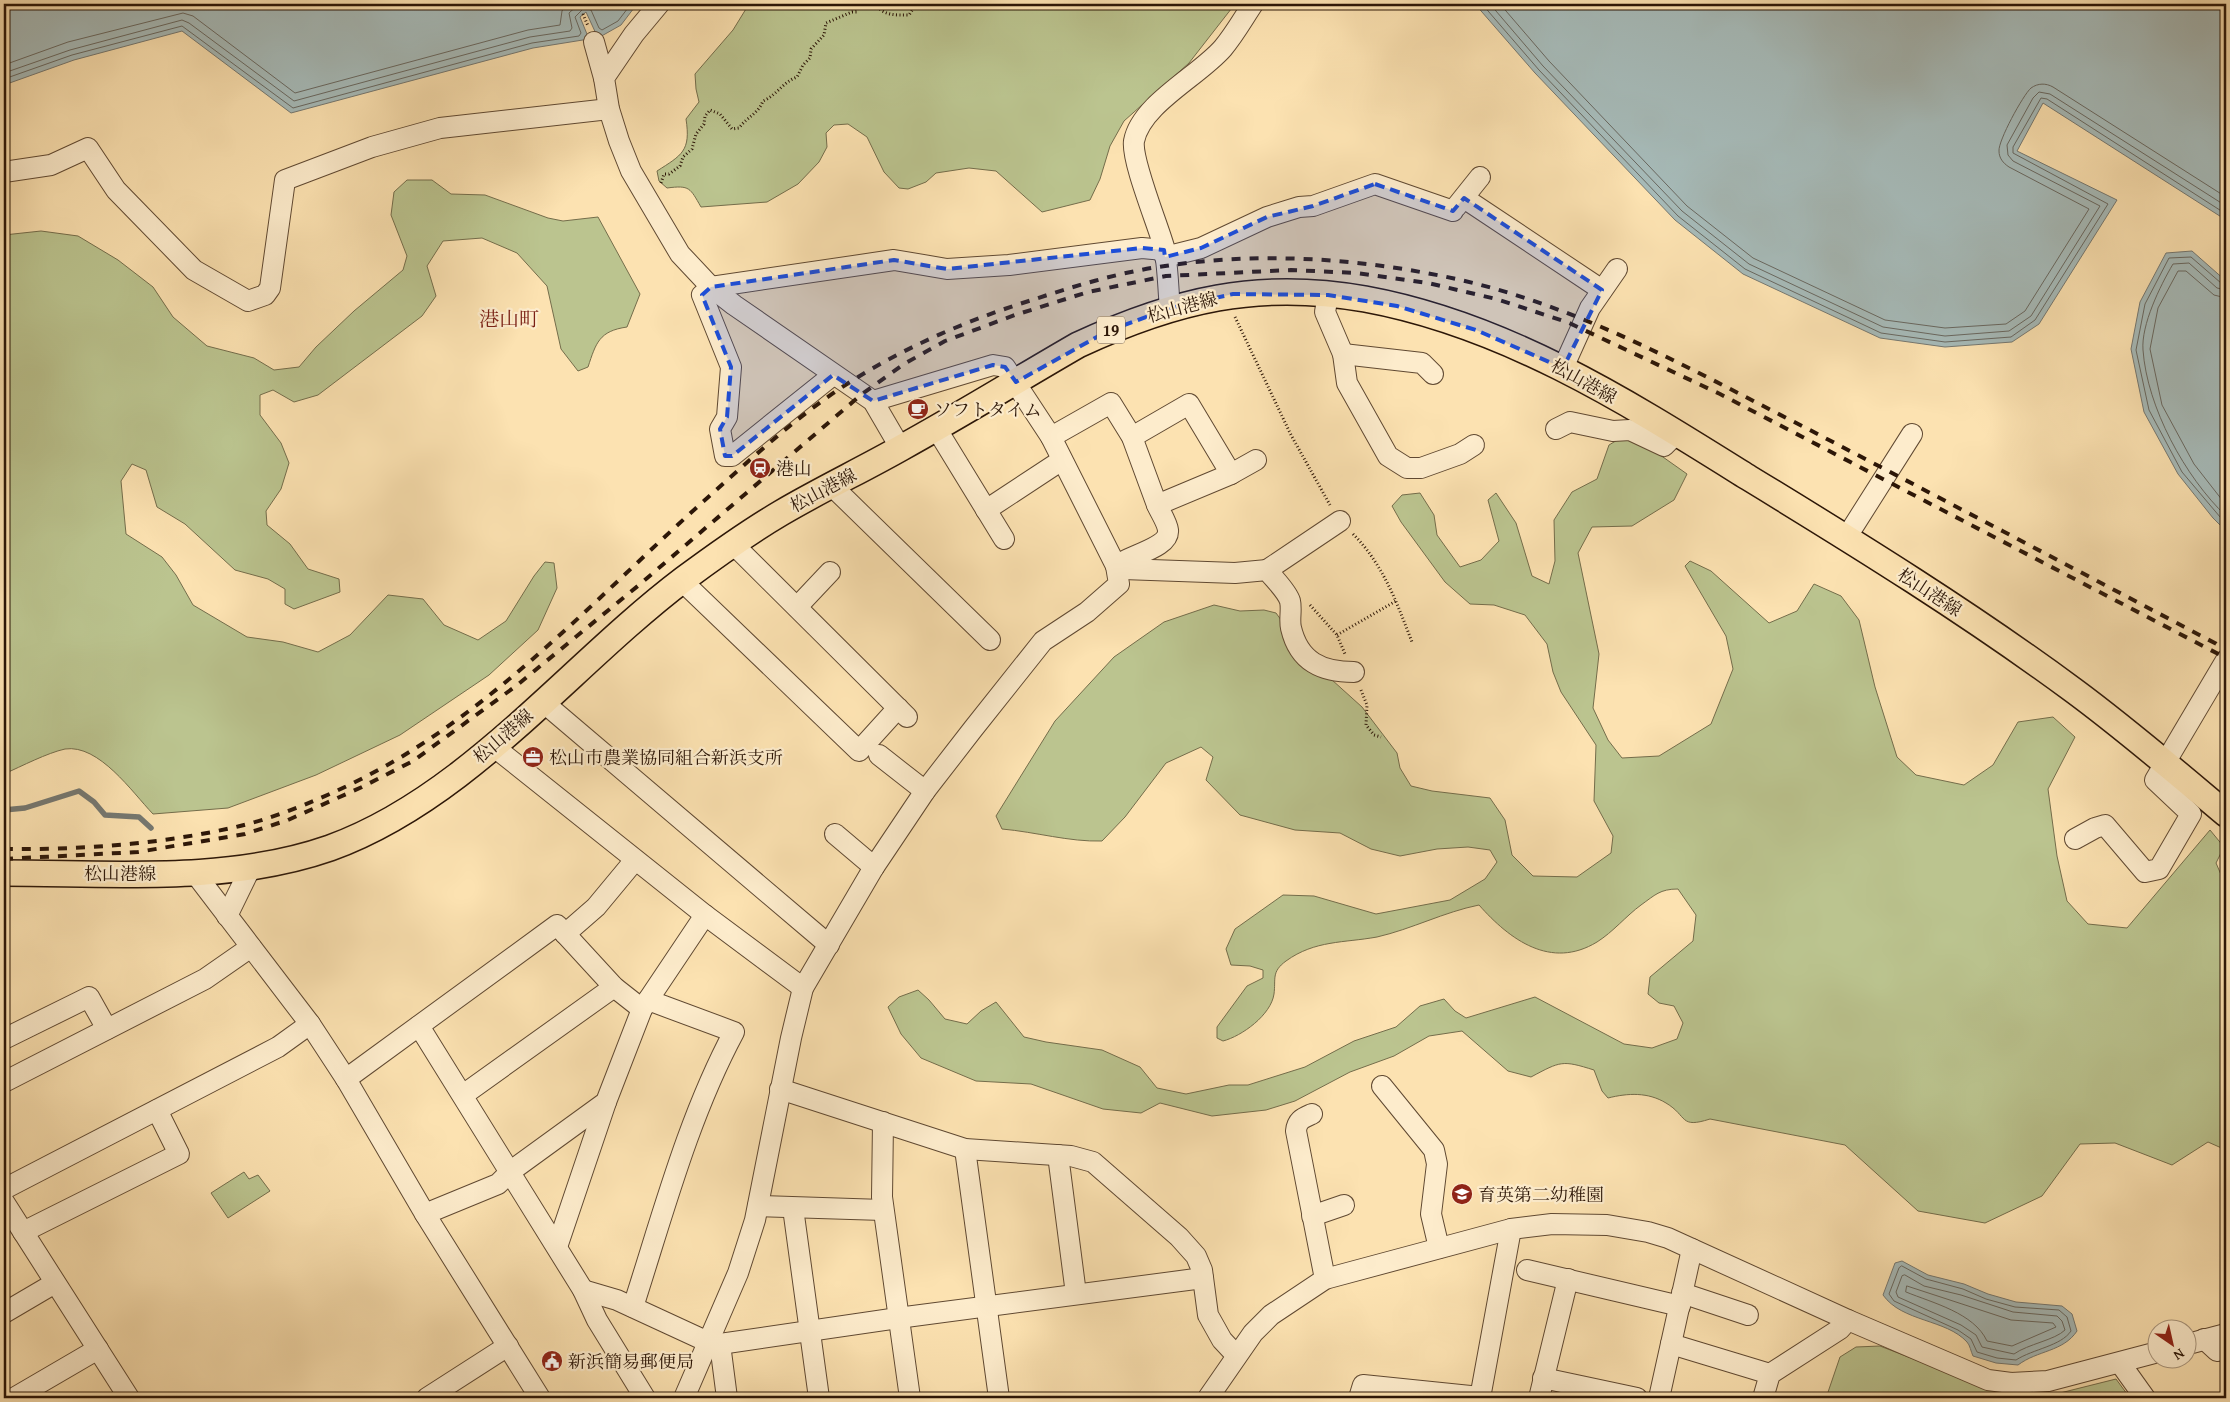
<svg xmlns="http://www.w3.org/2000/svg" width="2230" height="1402" font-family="'Gentium Book Plus','Noto Serif JP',serif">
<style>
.green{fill:#bbc48f;stroke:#746d4b}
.water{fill:#a6bab8;stroke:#757871}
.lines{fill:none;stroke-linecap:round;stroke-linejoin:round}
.shore{stroke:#696860;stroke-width:1}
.stream{stroke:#757871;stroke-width:5.5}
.ferry{stroke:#574f45;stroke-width:1;stroke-dasharray:6 5;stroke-linecap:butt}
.minor-casing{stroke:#604932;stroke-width:22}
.major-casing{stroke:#2c1607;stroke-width:28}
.path{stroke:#2c1607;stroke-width:3;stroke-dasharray:1 2.5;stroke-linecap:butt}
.minor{stroke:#fdeccc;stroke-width:20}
.major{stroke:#fce2b1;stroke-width:25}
.rail{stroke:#2c1607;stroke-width:4;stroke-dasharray:9 9;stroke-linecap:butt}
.marked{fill:#1d4ed8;fill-opacity:0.2;stroke:#1d4ed8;stroke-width:4;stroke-dasharray:10 6;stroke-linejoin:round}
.labels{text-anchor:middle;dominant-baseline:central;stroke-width:4.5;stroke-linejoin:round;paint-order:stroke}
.shield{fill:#fdeccc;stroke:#6b5642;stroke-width:1}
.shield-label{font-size:16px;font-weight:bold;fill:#2c1607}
.street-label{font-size:18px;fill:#2c1607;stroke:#fdeccc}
.poi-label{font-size:18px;fill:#2c1607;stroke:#fdeccc;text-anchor:start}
.quarter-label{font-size:20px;fill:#7a1f14;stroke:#fdeccc}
</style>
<rect width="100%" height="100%" fill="#fce2b1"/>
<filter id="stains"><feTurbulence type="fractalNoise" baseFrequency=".004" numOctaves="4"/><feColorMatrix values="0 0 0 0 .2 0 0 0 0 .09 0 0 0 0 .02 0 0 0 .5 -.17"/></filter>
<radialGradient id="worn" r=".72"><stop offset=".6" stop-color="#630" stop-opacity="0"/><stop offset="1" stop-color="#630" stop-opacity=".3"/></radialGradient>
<g class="green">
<path d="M749,4h486l-46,59 -65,58 -14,25 -10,33 -10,21 -48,12 -46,-41 -27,-3 -33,5 -10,9 -18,7 -9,-1 -15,-16 -17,-35 -19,-13 -14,1 -8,8 1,14 -8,15 -21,22 -31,18 -66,5c-11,-19 -11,-22 -34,-19l-8,-7 -2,-10c25,-16 34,-20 29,-52l13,-17 -3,-13 -1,-15 38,-44z"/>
<path d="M407,180h25l19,14 34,1 63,23 15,3 35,-4 42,77 -13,33c-28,4 -31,16 -39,40l-10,4 -17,-22 -14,-63 -30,-33 -35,-15 -39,3 -16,25 9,30 -14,20 -104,79 -24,7 -21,-12 -13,5v20l21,28 8,20 -8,26 -15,22 1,14 23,19 18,25 31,10 1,13 -46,17 -9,-5v-15l-17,-10 -33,-9 -50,-46 -28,-17 -11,-37 -14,-6 -11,17 5,53 36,23 14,18 17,30 54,32 36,5 35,10 32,-17 38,-40 35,4 21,26 34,15 28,-19 28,-45 11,-14 9,1 3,25 -19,42 -49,45 -89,60 -84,40 -88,33 -75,6c-21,-22 -54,-70 -88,-65 -18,4 -43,17 -61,25v-539l37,-4 37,5 40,24 35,27 20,30 34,29 47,12 20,12 25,-3 17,-20 38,-36 49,-41 4,-14 -16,-41 3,-23z"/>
<path d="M1629,433l58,41 -13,26 -42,26 -40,1 -14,26 21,101 -6,54 15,32 14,18 37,-2 52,-32 22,-55 -7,-33 -41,-70 5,-5 21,10 58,52 28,-12 17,-27 27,12 18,24 16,67 22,70 19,18 48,10 29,-20 25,-43 35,-5 22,20 -27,52 9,67 10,45 21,23 39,4 83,-98 14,17 -8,16 10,23v264l-18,-8 -36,23 -57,-22 -35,1 -38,52 -57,27 -67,-12 -73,-66 -135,-26c-31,10 -22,-3 -44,-16 -18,-11 -38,-10 -58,-5l-6,-7 -8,-21c-32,-10 -33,-9 -63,7l-23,-6 -46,-40 -33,5 -35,20 -44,16 -55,29 -29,9 -54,6 -52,-13 -19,10 -38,-4 -72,-25 -55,-3 -55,-23 -20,-24 -13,-27 11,-10 19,-7 11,10 16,19 22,5 14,-13 15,-9 28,35 22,5 56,8 38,17 17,21 29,6 43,-9h19l57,-18 49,-26 42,-14 24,-21 24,-7 11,12 11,7 69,-21 89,47 28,4 25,-9 6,-16 -9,-17 -15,-3 -11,-9 2,-17 43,-36 3,-26 -18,-26c-18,0 -23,6 -37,16 -15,11 -28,27 -44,37 -46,28 -87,-2 -118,-37 -35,7 -67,24 -102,32 -33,6 -62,3 -91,24 -15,11 -10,18 -12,33 -3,21 -32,42 -51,47l-6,-3v-11l30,-41 16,-8v-8l-13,-4 -19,-1 -5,-16 9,-20 48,-34 31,1 62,18 74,-14 35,-21 12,-17 -7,-12 -22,-3 -31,2 -37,7 -29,-7 -31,-16 -45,-3 -55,-15 -34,-35 7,-23 -12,-10 -35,16 -41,54 -23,24c-33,1 -66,-9 -100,-12l-6,-13 59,-95 59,-64 50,-35 50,-17 26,6 24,-1 12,3 35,48 51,46 35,46 3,15 11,18 21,5 58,7 15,22 7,35 21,21 44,1 34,-24 2,-17 -19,-35 2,-56 -35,-53 -8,-20 -6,-28 -22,-29 -31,-10 -24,-1 -25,-22 -44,-60 -9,-16 10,-11 18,-2 14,22 3,20 23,32 21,-7 18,-19 -11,-41 8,-7 20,30 16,53 17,8 6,-23 -1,-41 18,-28 25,-13 12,-34z"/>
<polygon points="244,1172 249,1179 258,1175 270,1191 228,1218 211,1193"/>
<polygon points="1880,1346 2014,1398 1826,1398 1840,1357 1856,1347"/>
<polygon points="2116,1379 2130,1398 2048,1398 2048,1396"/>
</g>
<g class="water">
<polygon points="4,4 637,4 621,25 598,38 586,12 580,17 589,39 533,48 291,113 182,31 74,60 4,85"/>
<polygon points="1475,4 2226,4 2226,220 2043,103 2017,151 2117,200 2039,324 2012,342 1945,347 1880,338 1743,274 1675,220 1535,73"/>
<polygon points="2192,251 2226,281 2226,531 2213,518 2178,474 2144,412 2131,349 2140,302 2166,253"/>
<path d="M1902,1261l26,14 36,9 24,10 28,8 46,4 10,8 5,17c-14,21 -39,19 -59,34l-22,-2 -23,-7c-2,-4 -3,-11 -6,-14 -21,-23 -65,-20 -84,-47l12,-32z"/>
</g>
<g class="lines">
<g class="shore">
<polyline points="1482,4 1539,70 1678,216 1745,269 1881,333 1945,342 2011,337 2035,320 2108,204 2013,153 2013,147 2041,98 2047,99 2226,214"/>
<polyline points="1490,4 1543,66 1682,211 1749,264 1883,327 1945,336 2009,331 2031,316 2100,206 2013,161 2008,155 2007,145 2033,98 2039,92 2050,94 2226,206"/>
<path d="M1500,4l49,57 138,145 66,52 132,62 60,8 61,-4 19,-13 64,-102 -80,-42c-6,-4 -10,-9 -10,-16 -1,-10 24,-56 32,-63 7,-5 15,-5 22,-1l173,110"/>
<polyline points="4,65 68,42 183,13 193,16 295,93 528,30 560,25 562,11 566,4"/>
<polyline points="4,73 70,50 182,20 189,23 294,101 530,37 570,31 572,28 569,13 579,4"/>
<polyline points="4,79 72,55 182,26 293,108 532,43 579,36 581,33 575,17 584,8 591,10 599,28 602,30 618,21 631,4"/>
<polyline points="2226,284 2221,283 2191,257 2169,258 2145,304 2136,350 2149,410 2182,472 2226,524"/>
<path d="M2226,290l-9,-2 -28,-25 -16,1c-13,22 -32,61 -30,86 4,57 42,127 83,166"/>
<polyline points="2226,298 2214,295 2186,271 2178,271 2158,308 2150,349 2162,405 2194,464 2226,505"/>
<path d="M1902,1266l24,13 37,10 23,10 29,8 44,3 8,7 4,14c-10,15 -38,18 -55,29l-19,-2 -20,-6 -6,-13 -13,-9 -64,-29 -5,-7 10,-26z"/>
<path d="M1905,1275l19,11 37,9 52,17 44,4 5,5 3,9c-10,10 -37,14 -51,24l-32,-7 -6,-12 -15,-10 -63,-28 -2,-5 6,-16z"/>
<path d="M1907,1286l104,34 42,3 3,4 -44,19 -25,-5c-13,-28 -54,-38 -81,-49z"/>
</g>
<polyline class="stream" points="4,810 25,808 79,791 94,802 105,815 139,817 151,828"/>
<polyline class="ferry" points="577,4 583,14"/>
<g class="minor-casing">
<g id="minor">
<polyline points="659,4 634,34 604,78 609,109 619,141 631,171 680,254 711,287 734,305 873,401 901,449"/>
<polyline points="594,42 604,78"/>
<polyline points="4,172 51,165 88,148 116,190 194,270 248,301 265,295 270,288 285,180 372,147 440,128 609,109"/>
<polyline points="1464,198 1602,290"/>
<polyline points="1456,207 1480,177"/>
<polyline points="1165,257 1201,248 1267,217 1299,207 1313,206 1375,184 1453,211"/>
<polyline points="1328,295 1325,312 1343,354 1347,383 1388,456 1407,468 1421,468 1460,454 1474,445"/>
<path d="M1170,308c-2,-19 -2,-43 -6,-61 -6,-22 -33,-87 -30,-106 7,-37 65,-65 89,-93 11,-13 20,-29 30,-44"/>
<polyline points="1343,354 1422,363 1433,374"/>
<polyline points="1563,368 1590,308 1617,269"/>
<polyline points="833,375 732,456 725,456 720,429 727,417 731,367 702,295 711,287 894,260 947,269 1009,265 1142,248 1164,250"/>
<polyline points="936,428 1004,539"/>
<polyline points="1556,429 1570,422 1613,431 1630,430 1664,446 1677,433"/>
<polyline points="1051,437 1111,403 1132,437 1157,505"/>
<polyline points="1132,437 1189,404 1231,474"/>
<polyline points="831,485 990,640"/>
<polyline points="986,510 1062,460"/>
<polyline points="1846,538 1912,434"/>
<polyline points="733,544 907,717"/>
<path d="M1116,566l7,3 112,4 32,-3c7,9 20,21 23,31 2,8 -1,19 1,27 8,34 31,44 63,44"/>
<path d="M1116,566c13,-11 54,-18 52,-36 -1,-8 -8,-18 -11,-25l74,-31 25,-14"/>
<polyline points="1267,570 1340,521"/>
<polyline points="682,581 859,751 898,708"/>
<polyline points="797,607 830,572"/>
<polyline points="543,702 829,945"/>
<polyline points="493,746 705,915 803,988"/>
<polyline points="879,755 925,791"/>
<polyline points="835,834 874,867"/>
<polyline points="2075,839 2095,828 2105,825 2145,872 2159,869 2191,814 2155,780 2226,660"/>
<polyline points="194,872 310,1024 346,1079 425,1214 540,1398"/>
<polyline points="227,916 250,869"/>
<polyline points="565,934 596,907 635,860"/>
<polyline points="419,1026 583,1290 597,1320 645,1398"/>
<polyline points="4,1039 89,997 107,1029"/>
<polyline points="346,1079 557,925 614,987 642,1009"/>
<polyline points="4,1082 205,979 251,947"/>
<polyline points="1382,1086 1434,1150 1437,1164 1431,1214 1439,1248"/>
<polyline points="780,1089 965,1149 1071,1156 1093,1162 1179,1237 1196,1256 1202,1270 1208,1315 1222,1340 1236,1355"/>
<polyline points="463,1095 614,987"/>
<path d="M1312,1114c-9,4 -15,6 -16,17l29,148"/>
<polyline points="883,1122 882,1197 910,1398"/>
<polyline points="965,1149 999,1398"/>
<polyline points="1058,1155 1076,1294"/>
<polyline points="4,1189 278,1047 310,1024"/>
<polyline points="4,1202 129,1398"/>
<polyline points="758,1206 883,1210"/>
<polyline points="793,1208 819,1398"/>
<polyline points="425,1214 498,1184 511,1171 606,1102 642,1009 705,915"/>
<polyline points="1312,1216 1344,1205"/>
<polyline points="23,1232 179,1154 157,1110"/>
<polyline points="557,1247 606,1102"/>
<polyline points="1527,1270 1680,1306"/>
<polyline points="583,1290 617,1300 708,1342 720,1344 898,1318 1203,1278"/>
<polyline points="1682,1293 1748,1315"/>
<path d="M633,1307c30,-93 55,-189 101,-275l-86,-32"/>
<polyline points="4,1313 55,1283"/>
<polyline points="2204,1339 2217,1351 2226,1349"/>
<polyline points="720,1344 727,1398"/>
<polyline points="1671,1344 1770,1374"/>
<polyline points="2188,1344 2226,1334"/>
<polyline points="2120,1363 2145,1398"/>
<polyline points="1543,1378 1637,1398"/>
<polyline points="14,1398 98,1349"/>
<polyline points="427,1398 508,1346"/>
<polyline points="684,1398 738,1273 755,1220 791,1038 803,988 874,867 925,791 973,729 1043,641 1087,612 1119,584 1116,566 1051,437 1005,367 993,365 873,401"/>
<polyline points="1208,1398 1253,1333 1271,1315 1325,1279 1511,1229 1552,1224 1607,1225 1648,1232 1668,1238 1848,1320 1988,1380 2011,1383 2048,1381 2158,1352"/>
<polyline points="1359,1398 1363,1385 1480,1397"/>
<polyline points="1480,1398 1511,1229"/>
<polyline points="1539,1398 1568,1279"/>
<polyline points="1659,1398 1692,1249"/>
<polyline points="1763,1398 1770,1374 1840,1329 1848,1320"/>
</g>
</g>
<g class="major-casing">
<path id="major" d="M4,873c107,0 223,11 326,-25 138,-50 239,-182 354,-269 31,-23 63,-46 97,-66 39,-23 81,-43 120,-65 60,-33 118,-69 177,-103 97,-45 180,-65 287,-46 142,26 264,104 384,179 110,67 221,136 324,212 53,39 103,82 153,124"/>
</g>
<g class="path">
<path d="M875,4c9,12 20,11 34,11l7,-11"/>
<polyline points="583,14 588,26"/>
<path d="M661,183l3,-9h5l11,-8 3,-9 9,-8 4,-15 8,-10 1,-8 5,-6 10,4 12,15 7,-1c8,-11 19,-14 24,-27 14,-6 20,-19 34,-24l6,-12 7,-7 1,-9 13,-14 2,-12 26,-11h5l-2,-8"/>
<polyline points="1235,317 1291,435 1330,505"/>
<path d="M1353,534c30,30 44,69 59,108"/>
<polyline points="1310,605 1337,635 1345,654"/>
<polyline points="1337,635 1396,601"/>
<polyline points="1361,690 1367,705 1366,725 1374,735 1381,737"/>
</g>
<use href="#minor" class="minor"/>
<use href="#major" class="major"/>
<g class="rail">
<path d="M4,849c77,1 160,-5 236,-23 54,-13 123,-45 171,-75 110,-69 198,-165 294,-251 46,-41 93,-85 145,-118 57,-36 118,-62 182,-82 43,-14 88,-28 133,-34 85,-13 176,-9 261,7 139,24 256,92 380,155 140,73 280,147 420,221"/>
<polyline points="4,859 138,852 245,834 288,820 362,787 413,761 516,686 639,585 862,394 904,364 945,341 1015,315 1088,292 1166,276 1291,270 1357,273 1428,283 1496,299 1567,322 1720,394 2226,658"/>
</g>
</g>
<path class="marked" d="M1375,184l78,27 11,-13 138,92 -39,78 -87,-38 -79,-24 -69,-11 -95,-1 -63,14 -64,24 -90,50 -11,-15 -12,-2 -120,36 -40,-26 -101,81h-7l-5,-27 7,-12 4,-50 -29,-72 9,-8 183,-27 53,9 195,-21 22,2 1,7 36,-9 66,-31 46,-11z"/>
<defs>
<g id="cafe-disc" transform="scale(1.125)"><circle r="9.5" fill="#8f2418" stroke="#fdeccc"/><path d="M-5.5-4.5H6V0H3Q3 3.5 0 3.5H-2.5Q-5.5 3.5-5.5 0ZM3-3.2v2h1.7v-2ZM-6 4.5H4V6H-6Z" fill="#fff"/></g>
<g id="station-disc" transform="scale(1.125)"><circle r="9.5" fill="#8f2418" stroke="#fdeccc"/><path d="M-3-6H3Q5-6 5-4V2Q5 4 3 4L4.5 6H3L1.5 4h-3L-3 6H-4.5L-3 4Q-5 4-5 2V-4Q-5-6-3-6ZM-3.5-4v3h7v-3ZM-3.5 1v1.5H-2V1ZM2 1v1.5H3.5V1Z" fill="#fff"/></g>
<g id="office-disc" transform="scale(1.125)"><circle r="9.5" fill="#8f2418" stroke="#fdeccc"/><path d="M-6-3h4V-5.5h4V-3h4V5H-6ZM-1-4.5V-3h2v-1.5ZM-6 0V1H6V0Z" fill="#fff"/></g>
<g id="school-disc" transform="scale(1.125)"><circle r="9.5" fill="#8f2418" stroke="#fdeccc"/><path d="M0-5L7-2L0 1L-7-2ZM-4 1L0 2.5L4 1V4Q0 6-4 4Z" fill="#fff"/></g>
<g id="civic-disc" transform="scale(1.125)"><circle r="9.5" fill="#8f2418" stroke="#fdeccc"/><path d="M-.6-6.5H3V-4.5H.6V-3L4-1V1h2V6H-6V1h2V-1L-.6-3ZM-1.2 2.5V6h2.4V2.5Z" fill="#fff"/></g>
</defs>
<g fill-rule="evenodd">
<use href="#cafe-disc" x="918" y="409"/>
<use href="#station-disc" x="760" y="468"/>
<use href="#office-disc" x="533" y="757"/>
<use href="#school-disc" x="1462" y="1194"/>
<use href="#civic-disc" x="552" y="1361"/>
</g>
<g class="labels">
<rect class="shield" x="1097" y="316.5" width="28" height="27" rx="4"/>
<g class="shield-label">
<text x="1111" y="330">19</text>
</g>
<g class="street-label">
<text transform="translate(1182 307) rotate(-15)">松山港線</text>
<text transform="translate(1584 381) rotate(29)">松山港線</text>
<text transform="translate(823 490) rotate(-28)">松山港線</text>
<text transform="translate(1930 592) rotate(33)">松山港線</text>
<text transform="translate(503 736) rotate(-41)">松山港線</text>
<text x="120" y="873">松山港線</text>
</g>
<g class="poi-label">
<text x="934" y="409">ソフトタイム</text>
<text x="776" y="468">港山</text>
<text x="549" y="757">松山市農業協同組合新浜支所</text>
<text x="1478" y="1194">育英第二幼稚園</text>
<text x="568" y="1361">新浜簡易郵便局</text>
</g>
<g class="quarter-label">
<text x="509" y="318">港山町</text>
</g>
</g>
<rect width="2230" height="1402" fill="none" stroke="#fce2b1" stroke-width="20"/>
<rect x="5" y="5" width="2220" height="1392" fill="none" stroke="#2c1607" stroke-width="2.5"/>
<rect x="10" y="10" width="2210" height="1382" fill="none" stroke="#2c1607"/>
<g transform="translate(2172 1344) rotate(146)"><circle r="24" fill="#fdeccc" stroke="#a9967d"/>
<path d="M0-4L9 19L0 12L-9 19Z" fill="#8f2418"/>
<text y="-8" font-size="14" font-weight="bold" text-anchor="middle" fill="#2c1607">N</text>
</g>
<rect width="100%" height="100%" filter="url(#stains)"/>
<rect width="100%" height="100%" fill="url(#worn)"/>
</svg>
